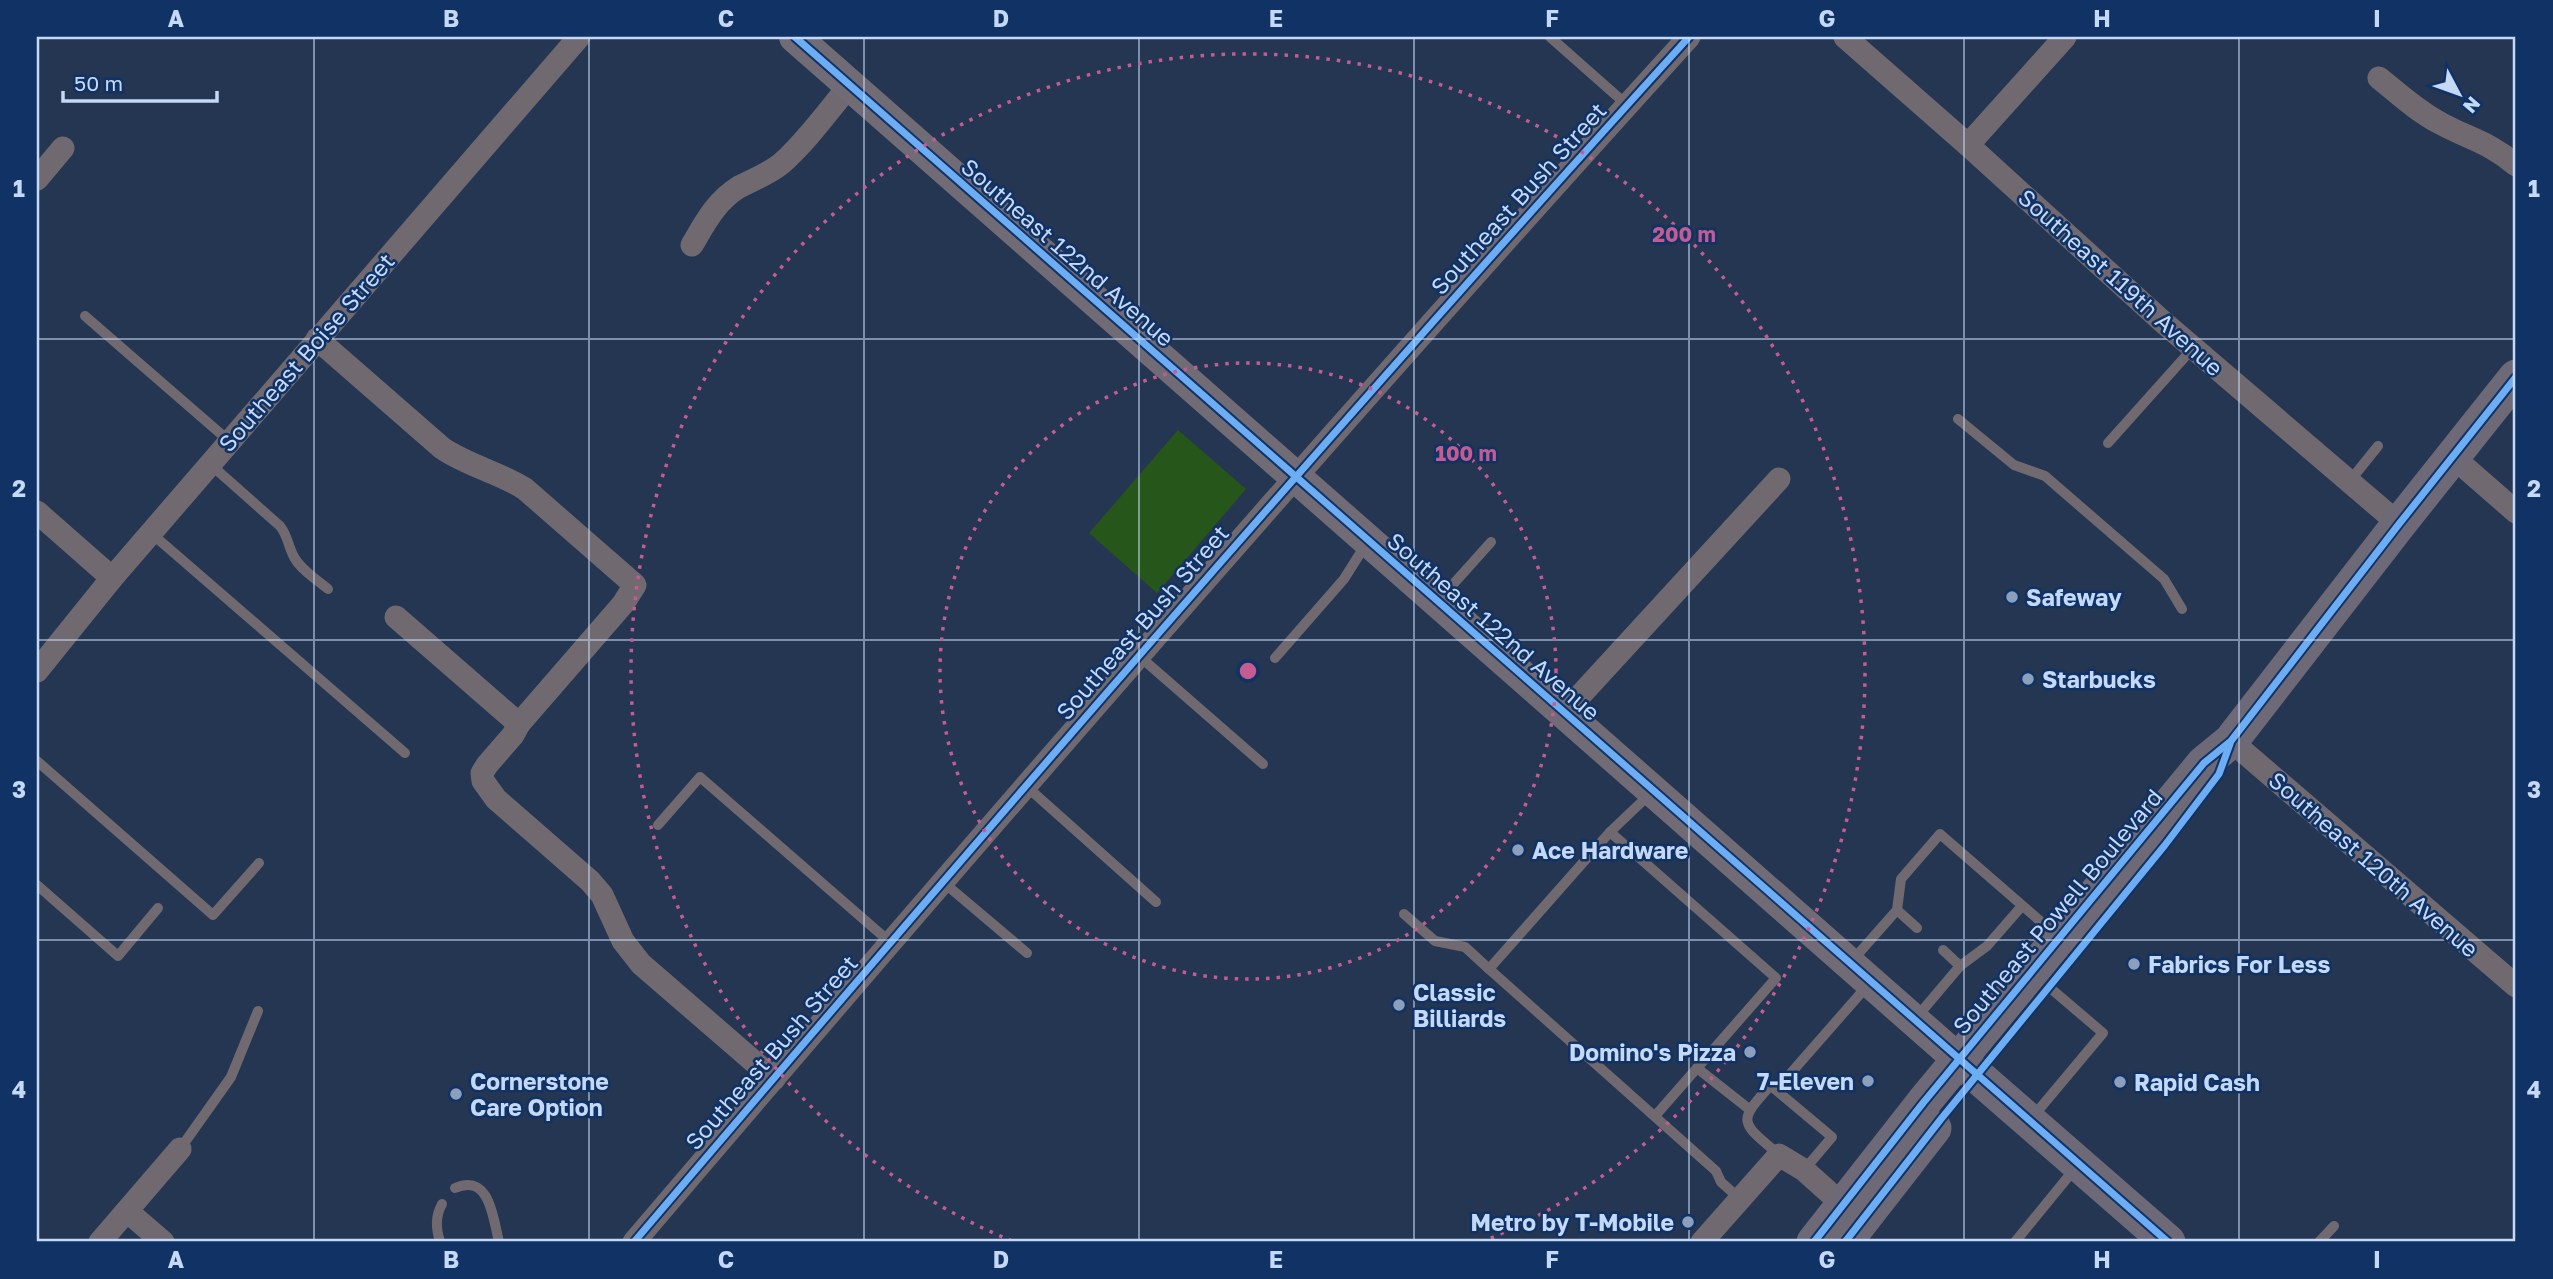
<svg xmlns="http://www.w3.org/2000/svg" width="2553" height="1279" font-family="'Golos Text',sans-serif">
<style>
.green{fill:#27561b}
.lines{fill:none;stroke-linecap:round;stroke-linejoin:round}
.service{stroke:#706970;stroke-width:10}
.minor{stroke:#706970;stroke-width:23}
.secondary{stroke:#716b76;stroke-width:32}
.primary{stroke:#6d6976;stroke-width:35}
.cycleway-casing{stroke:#113264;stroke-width:11}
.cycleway{stroke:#6dadf4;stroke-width:7}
.grid{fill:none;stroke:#c4d9f7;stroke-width:2;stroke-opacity:0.55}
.ring{fill:none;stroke:#c35c92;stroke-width:3.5;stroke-dasharray:3.5 7}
.poi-dot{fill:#8ca0bd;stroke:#113264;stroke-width:2.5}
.labels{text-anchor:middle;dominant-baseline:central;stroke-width:5;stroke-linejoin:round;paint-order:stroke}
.street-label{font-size:23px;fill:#c4d9f7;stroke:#113264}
.poi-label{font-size:23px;font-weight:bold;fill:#c4d9f7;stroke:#113264;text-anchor:start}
.centre{fill:#c35c92;stroke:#113264;stroke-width:3.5}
.ring-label{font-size:21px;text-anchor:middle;font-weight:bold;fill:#c35c92;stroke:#113264;stroke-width:5;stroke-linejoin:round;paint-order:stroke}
.neatline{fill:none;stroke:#c4d9f7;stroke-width:2.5}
.grid-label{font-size:23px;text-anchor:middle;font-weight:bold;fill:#c4d9f7}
</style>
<rect width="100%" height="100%" fill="#243651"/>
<polygon class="green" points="1178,430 1246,489 1157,593 1089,533"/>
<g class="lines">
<g class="service">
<polyline points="1550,37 1627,105"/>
<polyline points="85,316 229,441"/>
<polyline points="1958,419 2014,465 2045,476 2164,579 2182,609"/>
<polyline points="2108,443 2193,348"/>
<path d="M210,464l70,62c8,10 8,20 14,31 7,13 23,23 34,32"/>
<polyline points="2349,482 2378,446"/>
<polyline points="151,533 405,753"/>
<polyline points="1439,600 1491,542"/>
<polyline points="1138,655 1263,764"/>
<polyline points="1275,658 1344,579 1366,544"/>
<polyline points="37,761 213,915 259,863"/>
<polyline points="1026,786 1156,902"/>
<polyline points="1651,793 1610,832 1489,969 1716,1171 1721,1182 1740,1199"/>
<polyline points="658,825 700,777 891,943"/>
<polyline points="1610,832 1776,978 1655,1116"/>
<polyline points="943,882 1027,953"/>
<polyline points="37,885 118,956 158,908"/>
<polyline points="1897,910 1917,928"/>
<polyline points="1404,914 1435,941 1465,947 1489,969"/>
<polyline points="1943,950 1960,966"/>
<polyline points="1851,962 1897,910 1901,879 1940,834 2055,934"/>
<polyline points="1916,1018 1960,966 1987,946 2021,907"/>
<polyline points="1697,1068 1749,1109"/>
<polyline points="1776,1090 1832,1137 1804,1170"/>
<polyline points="2031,1119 2103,1033 2049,987"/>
<polyline points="180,1149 231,1077 258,1011"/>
<path d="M1779,1155c-37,-33 -44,-31 -8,-70l5,5 92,-105"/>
<path d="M455,1188c35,-15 38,30 44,54"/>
<path d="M440,1242c-4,-14 -5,-25 2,-38"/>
<polyline points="2015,1242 2077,1166"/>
<polyline points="2319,1242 2334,1226"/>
</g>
<g class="minor">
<polyline points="1845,37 1968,145 2163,322 2399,524"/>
<path d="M2379,78c20,16 38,33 61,45 29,16 49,19 76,42"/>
<polyline points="1968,145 2065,37"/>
<polyline points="37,179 63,148"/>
<path d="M692,245c13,-22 24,-44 47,-58 15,-8 30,-13 43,-24 25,-22 46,-52 68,-78"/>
<path d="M317,339l125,109c26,18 57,24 83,41l110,96 -12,19 -104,120 -6,11 -26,30 -5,8 1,8 13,18 94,82 12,14 21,46 18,23 133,115"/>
<polyline points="2453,457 2516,512"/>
<polyline points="37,512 112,578"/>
<polyline points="396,617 519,724"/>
<polyline points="37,671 112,578 579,37"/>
<polyline points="1564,713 1779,479"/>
<polyline points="2231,741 2516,986"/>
<polyline points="127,1211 163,1242"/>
<polyline points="100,1242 180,1149"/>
<path d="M634,1242c346,-406 696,-810 1055,-1205"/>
<polyline points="1702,1242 1779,1155 1804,1170 1843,1205"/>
</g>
<polyline class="secondary" points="795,37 1959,1060"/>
<g class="primary">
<polyline points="1959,1060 2168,1242"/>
<polyline points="1814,1242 1923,1103 2204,763 2231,741 2399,524 2516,377"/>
<polyline points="1845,1242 1934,1128"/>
</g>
<g class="cycleway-casing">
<g id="cycleway">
<polyline points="795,37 2168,1242"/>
<path d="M634,1242c346,-406 696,-810 1055,-1205"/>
<polyline points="1814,1242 1923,1103 2204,763 2231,741 2399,524 2516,377"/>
<polyline points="1845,1242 1941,1119 2165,845 2219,774 2230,744"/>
</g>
</g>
<use href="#cycleway" class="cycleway"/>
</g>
<path class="grid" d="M314,37v1205M589,37v1205M864,37v1205M1139,37v1205M1414,37v1205M1689,37v1205M1964,37v1205M2239,37v1205M37,339h2479M37,640h2479M37,940h2479"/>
<g class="ring">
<circle cx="1248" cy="671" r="308"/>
<path d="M1012 1241A617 617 0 1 1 1484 1241"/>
</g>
<g class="poi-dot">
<circle cx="2012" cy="597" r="7"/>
<circle cx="2028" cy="679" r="7"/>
<circle cx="1518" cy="850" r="7"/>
<circle cx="2134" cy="964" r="7"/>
<circle cx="1399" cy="1005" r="7"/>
<circle cx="1750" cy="1052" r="7"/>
<circle cx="1868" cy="1081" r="7"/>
<circle cx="2120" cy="1082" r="7"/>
<circle cx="456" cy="1094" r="7"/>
<circle cx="1688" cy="1222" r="7"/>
</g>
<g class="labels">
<g class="street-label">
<text transform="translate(1518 198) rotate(-48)">Southeast Bush Street</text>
<text transform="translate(1068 252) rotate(41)">Southeast 122nd Avenue</text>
<text transform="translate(2121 282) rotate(42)">Southeast 119th Avenue</text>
<text transform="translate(306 352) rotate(-49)">Southeast Boise Street</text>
<text transform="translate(1142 622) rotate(-49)">Southeast Bush Street</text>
<text transform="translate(1494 626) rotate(41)">Southeast 122nd Avenue</text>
<text transform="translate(2374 864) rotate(41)">Southeast 120th Avenue</text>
<text transform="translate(2057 911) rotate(-50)">Southeast Powell Boulevard</text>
<text transform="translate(771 1052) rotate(-49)">Southeast Bush Street</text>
</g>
<g class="poi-label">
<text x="2026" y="597">Safeway</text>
<text x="2042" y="679">Starbucks</text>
<text x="1532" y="850">Ace Hardware</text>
<text x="2148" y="964">Fabrics For Less</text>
<text x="1413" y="992">Classic<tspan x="1413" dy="26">Billiards</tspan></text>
<text x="1736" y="1052" text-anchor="end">Domino's Pizza</text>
<text x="470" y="1081">Cornerstone<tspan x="470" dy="26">Care Option</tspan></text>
<text x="1854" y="1081" text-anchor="end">7-Eleven</text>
<text x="2134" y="1082">Rapid Cash</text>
<text x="1674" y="1222" text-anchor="end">Metro by T-Mobile</text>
</g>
</g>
<circle cx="1248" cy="671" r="10" class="centre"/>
<g class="ring-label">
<text x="1684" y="242">200 m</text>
<text x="1466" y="461">100 m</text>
</g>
<rect width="2553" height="1279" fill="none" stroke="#113264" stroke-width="77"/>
<g transform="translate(2459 94) rotate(131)" stroke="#113264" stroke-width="5" paint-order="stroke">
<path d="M0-5L12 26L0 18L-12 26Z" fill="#c4d9f7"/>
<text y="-10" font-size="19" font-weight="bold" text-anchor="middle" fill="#c4d9f7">N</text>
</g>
<path d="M63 91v10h154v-10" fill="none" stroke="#c4d9f7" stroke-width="3.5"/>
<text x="74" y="91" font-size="21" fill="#c4d9f7" stroke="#113264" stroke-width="5" paint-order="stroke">50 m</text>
<rect x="38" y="38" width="2476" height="1202" class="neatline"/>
<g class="grid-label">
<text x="176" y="27">A</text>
<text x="451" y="27">B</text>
<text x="726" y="27">C</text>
<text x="1001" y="27">D</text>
<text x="1276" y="27">E</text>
<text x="1552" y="27">F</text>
<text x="1827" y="27">G</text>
<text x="2102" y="27">H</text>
<text x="2377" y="27">I</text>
<text x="19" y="197">1</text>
<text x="2534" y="197">1</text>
<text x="19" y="497">2</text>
<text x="2534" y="497">2</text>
<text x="19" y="798">3</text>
<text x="2534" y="798">3</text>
<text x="19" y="1098">4</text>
<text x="2534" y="1098">4</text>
<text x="176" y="1268">A</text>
<text x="451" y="1268">B</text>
<text x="726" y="1268">C</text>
<text x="1001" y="1268">D</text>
<text x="1276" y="1268">E</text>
<text x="1552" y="1268">F</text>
<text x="1827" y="1268">G</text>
<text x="2102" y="1268">H</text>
<text x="2377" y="1268">I</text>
</g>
</svg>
